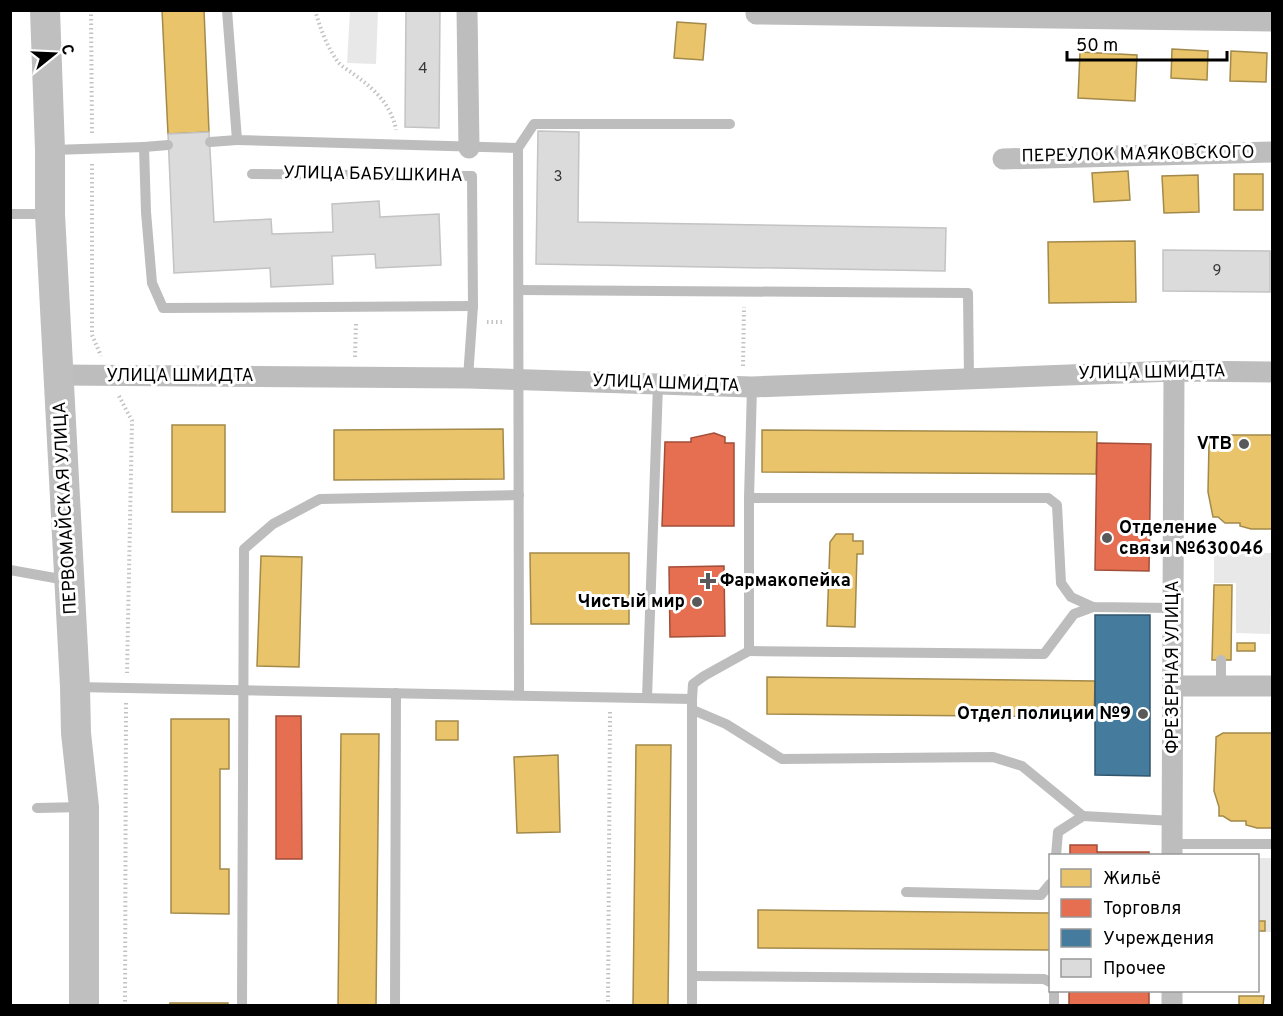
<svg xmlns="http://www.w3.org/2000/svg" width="1283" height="1016" font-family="Overpass,sans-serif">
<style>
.green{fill:#e8e8e8}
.homes{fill:#e9c46a;stroke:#a3894a;stroke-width:1.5}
.shops{fill:#e76f51;stroke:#a24e39;stroke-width:1.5}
.public{fill:#457b9d;stroke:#30566e;stroke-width:1.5}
.building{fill:#dbdbdb;stroke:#c3c3c3;stroke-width:1.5}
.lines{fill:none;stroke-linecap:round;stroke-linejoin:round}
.path{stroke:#c2c2c2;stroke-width:4;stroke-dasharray:1.5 3;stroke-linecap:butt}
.service{stroke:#bdbdbd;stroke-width:10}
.minor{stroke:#bdbdbd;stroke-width:21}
.secondary{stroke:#bfbfbf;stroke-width:30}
.poi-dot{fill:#595959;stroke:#fff;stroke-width:2}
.labels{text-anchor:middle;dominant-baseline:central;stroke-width:6;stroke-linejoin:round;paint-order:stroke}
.number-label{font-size:15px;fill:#373737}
.street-label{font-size:18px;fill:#000;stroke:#fff}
.poi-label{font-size:18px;font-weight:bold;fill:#000;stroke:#fff;text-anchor:end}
</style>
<rect width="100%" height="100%" fill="#fff"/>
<g class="green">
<polygon points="350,11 378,11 376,64 347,63"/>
<polygon points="1214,552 1272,553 1270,634 1236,633 1236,583 1214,583"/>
<polygon points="1258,858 1272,858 1272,932 1258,932 1264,931 1264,921 1258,921"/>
</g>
<g class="homes">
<polygon points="162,10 204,10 209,132 168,134"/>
<polygon points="677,22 706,24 703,60 674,58"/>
<polygon points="1172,49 1208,51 1207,80 1171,78"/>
<polygon points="1231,51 1267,53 1266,82 1230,81"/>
<polygon points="1080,52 1137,55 1135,101 1078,98"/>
<polygon points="1128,171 1130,200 1094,202 1092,173"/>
<rect x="1234" y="174" width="29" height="36"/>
<polygon points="1198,175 1199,212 1164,213 1162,176"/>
<polygon points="1135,241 1136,302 1049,303 1048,242"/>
<rect x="172" y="425" width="53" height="87"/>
<polygon points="503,429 504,479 334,480 334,430"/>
<polygon points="762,430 1097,432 1096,474 762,472"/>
<polygon points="1217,435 1272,435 1272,529 1251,529 1240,526 1240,523 1225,523 1218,517 1213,517 1208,492 1209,443 1210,439"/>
<polygon points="836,534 853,534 853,541 863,541 863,554 857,554 855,627 827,626 830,542"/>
<polygon points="530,553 629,553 629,624 531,624"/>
<polygon points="261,556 302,557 299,667 257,666"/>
<polygon points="1214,585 1232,585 1231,660 1212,660"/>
<rect x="1237" y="643" width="18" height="8"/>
<polygon points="767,677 1095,681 1094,717 767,714"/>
<polygon points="171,719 229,719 229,769 220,769 220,869 229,869 229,914 171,913"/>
<rect x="436" y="721" width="22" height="19"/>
<polygon points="1223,733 1272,733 1272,828 1257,828 1246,825 1246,821 1231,821 1223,816 1219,816 1219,807 1214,791 1216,741 1216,737"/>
<polygon points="341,734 379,734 376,1006 338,1006"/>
<polygon points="636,745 671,745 668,1006 633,1006"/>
<polygon points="558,755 560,832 517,833 514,757"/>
<polygon points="758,910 1050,913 1050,950 758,948"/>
<rect x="1258" y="921" width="7" height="10"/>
<polygon points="1239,996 1264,996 1263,1006 1239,1006"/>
<polygon points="170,1003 228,1003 228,1006 169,1006"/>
</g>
<g class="shops">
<polygon points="714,433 725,437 725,443 734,443 734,526 662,526 665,442 691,442 691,438"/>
<polygon points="1097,443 1151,444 1149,571 1095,570"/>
<polygon points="724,566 725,636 670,637 669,567"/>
<polygon points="276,716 301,716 302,859 276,859"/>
<polygon points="1070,845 1097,845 1097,852 1149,852 1149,856 1070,856"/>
<rect x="1069" y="990" width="80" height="16"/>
</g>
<polygon class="public" points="1095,615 1150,615 1150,776 1095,775"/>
<g class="building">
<polygon points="406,10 440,10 439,128 405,127"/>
<polygon points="538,131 579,132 578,222 946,228 945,271 536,264"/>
<polygon points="209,132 214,222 271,219 272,234 333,232 332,204 379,201 380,217 439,214 441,265 376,268 375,254 332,256 333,284 271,287 270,268 174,273 168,134"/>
<polygon points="1163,250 1270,251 1270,292 1163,291"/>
</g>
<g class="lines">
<g class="path">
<polyline points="91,10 92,136"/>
<path d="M315,10c5,18 12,37 23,52 4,5 12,9 18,14 20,14 36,31 40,54"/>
<polyline points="92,164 92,335 101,356"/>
<polyline points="487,322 504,322"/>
<polyline points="355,357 356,323"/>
<polyline points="743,366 744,307"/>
<polyline points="119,396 132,421 127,673"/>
<polyline points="125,1006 126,702"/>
<polyline points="608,1006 610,712"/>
</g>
<g class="service">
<polyline points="227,10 237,140 518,148 519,695"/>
<polyline points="210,142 237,140"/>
<polyline points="144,147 168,145"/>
<polyline points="518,148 534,124 730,124"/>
<polyline points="53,150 144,147 146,212 152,283 163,308 473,306"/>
<polyline points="252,174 472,176 473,306 468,378"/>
<polyline points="10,214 47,214"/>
<polyline points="519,290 968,293 969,379"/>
<polyline points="749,498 1048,498 1057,505 1061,583 1071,597 1093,607 1173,608"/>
<polyline points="10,570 66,580"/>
<polyline points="749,651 1044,654 1074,614 1093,607"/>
<polyline points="1221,686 1221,660"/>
<polyline points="75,687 692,699 692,1006"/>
<polyline points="647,698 658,385"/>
<polyline points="692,699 693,684 704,676 749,651 749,498 752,387"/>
<polyline points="693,710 726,724 782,759 993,757 1022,766 1083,816 1173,821"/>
<polyline points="37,808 83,807"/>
<polyline points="1173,844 1272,844"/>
<polyline points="1056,856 1058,832 1083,816"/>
<polyline points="906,892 1041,895 1050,884"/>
<polyline points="692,976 1044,979 1050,982"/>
<polyline points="1054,990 1054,1006"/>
<polyline points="242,1006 244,549 273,524 320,499 519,495"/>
<polyline points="395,1006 396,693"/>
</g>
<g class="minor">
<polyline points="467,10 469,148"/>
<polyline points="756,10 756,14 1272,21"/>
<polyline points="1003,159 1272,152"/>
<polyline points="60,375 468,378 752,387 1174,371 1272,372"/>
<polyline points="1173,686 1272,686"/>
<polyline points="1172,856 1174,371"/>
<polyline points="1172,1006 1172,990"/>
</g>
<polyline class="secondary" points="45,10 50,150 50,214 75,687 76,733 84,807 84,1006"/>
</g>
<g class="poi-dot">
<circle cx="1244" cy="444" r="6"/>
<circle cx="1107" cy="538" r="6"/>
<path d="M705 572h6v6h6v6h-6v6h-6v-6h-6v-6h6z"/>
<circle cx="697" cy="602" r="6"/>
<circle cx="1143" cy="714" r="6"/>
</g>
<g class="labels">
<g class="number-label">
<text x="423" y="69">4</text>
<text x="558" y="177">3</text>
<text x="1217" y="271">9</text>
</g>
<g class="street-label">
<text transform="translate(1138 155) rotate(-1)">ПЕРЕУЛОК МАЯКОВСКОГО</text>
<text transform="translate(373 175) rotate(1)">УЛИЦА БАБУШКИНА</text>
<text transform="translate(1152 373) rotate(-1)">УЛИЦА ШМИДТА</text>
<text x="180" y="376">УЛИЦА ШМИДТА</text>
<text transform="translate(666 384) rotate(2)">УЛИЦА ШМИДТА</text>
<text transform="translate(66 508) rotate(-93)">ПЕРВОМАЙСКАЯ УЛИЦА</text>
<text transform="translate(1173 667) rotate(-90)">ФРЕЗЕРНАЯ УЛИЦА</text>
</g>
<g class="poi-label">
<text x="1232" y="444">VTB</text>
<text x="1119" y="528" text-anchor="start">Отделение<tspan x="1119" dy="21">связи №630046</tspan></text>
<text x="720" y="581" text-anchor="start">Фармакопейка</text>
<text x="685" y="602">Чистый мир</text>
<text x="1131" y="714">Отдел полиции №9</text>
</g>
</g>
<rect width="1283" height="1016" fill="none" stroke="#000000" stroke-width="24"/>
<rect x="1049" y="854" width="210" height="138" fill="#ffffff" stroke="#999999" stroke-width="1.5"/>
<rect x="1061" y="869" width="30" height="18" fill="#e9c46a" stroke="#999999" stroke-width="1.5"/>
<text x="1103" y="884" font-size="18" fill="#000000">Жильё</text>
<rect x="1061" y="899" width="30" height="18" fill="#e76f51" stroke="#999999" stroke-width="1.5"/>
<text x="1103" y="914" font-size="18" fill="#000000">Торговля</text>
<rect x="1061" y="929" width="30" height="18" fill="#457b9d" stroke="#999999" stroke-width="1.5"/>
<text x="1103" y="944" font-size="18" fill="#000000">Учреждения</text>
<rect x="1061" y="959" width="30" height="18" fill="#dbdbdb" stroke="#999999" stroke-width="1.5"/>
<text x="1103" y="974" font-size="18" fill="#000000">Прочее</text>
<g transform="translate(54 54) rotate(72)" stroke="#ffffff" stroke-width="4.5" paint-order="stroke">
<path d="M0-4.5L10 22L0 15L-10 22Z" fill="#000000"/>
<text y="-9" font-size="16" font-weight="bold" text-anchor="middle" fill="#000000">С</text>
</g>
<path d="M1067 51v9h160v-9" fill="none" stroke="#000000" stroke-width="3"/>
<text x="1076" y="51" font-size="18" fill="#000000" stroke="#ffffff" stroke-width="4.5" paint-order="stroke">50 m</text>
</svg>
